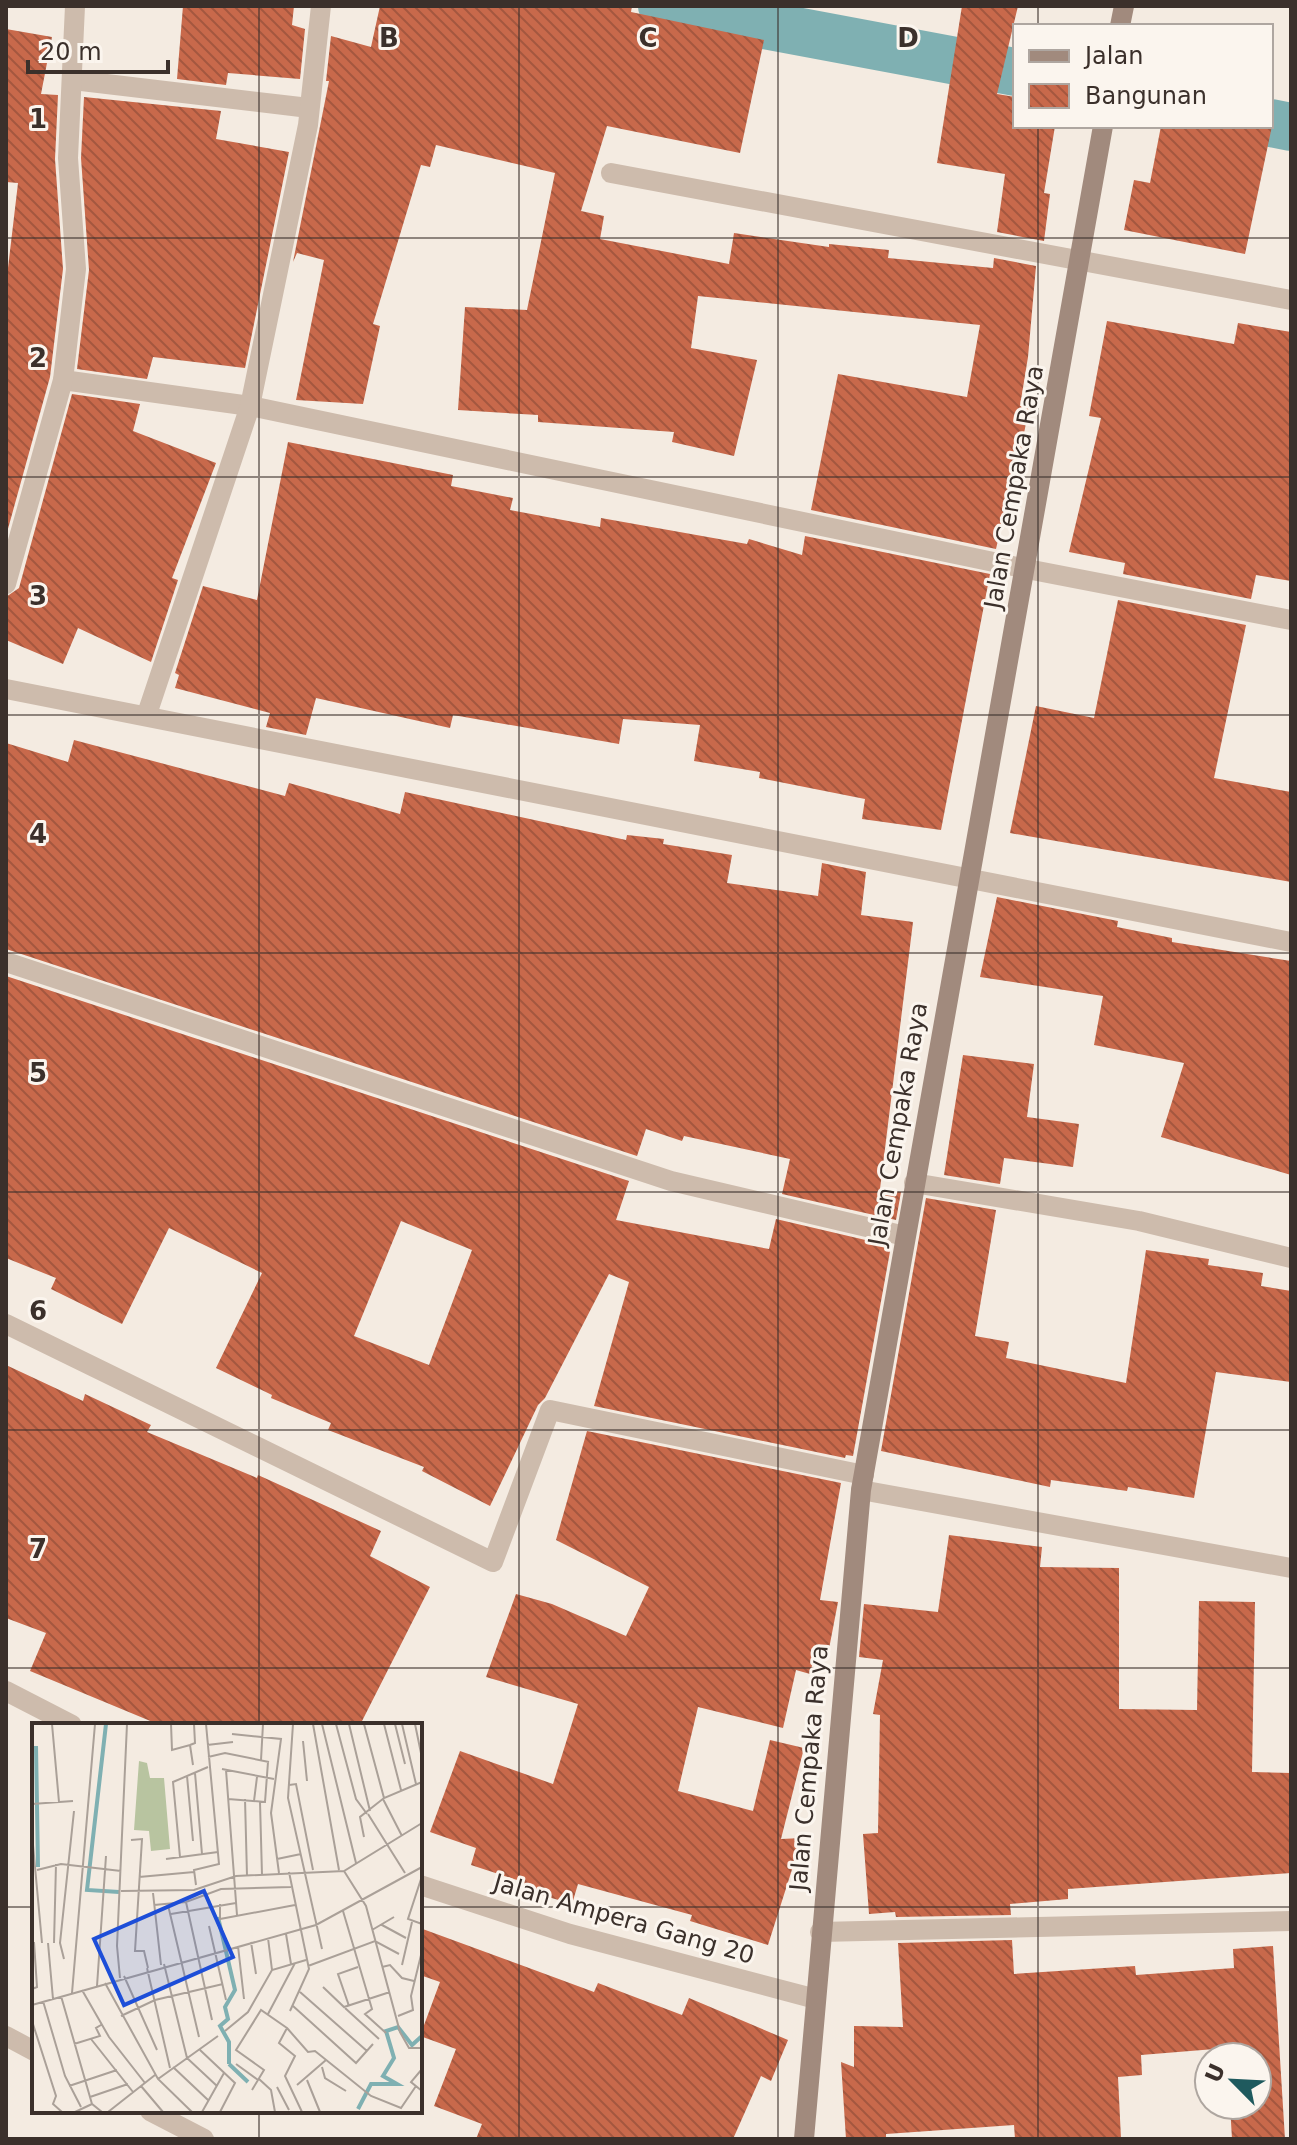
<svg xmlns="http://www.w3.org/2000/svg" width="1297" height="2145" font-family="'DejaVu Sans',sans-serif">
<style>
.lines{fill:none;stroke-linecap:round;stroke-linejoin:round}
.canal{stroke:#7fb0b2;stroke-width:48}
.building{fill:url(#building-back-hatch);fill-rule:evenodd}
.street{stroke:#cdbbac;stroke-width:20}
.secondary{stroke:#a18a7d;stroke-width:20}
.grid{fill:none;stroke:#3b302b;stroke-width:2;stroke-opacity:0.55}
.labels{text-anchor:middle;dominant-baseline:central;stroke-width:6;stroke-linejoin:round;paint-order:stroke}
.street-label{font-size:24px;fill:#3b302b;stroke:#fbf5ee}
.inset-river{fill:none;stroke:#7fb0b2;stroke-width:4}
.inset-road{fill:none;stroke:#aaa098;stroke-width:2}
.view{fill:#1d4ed8;fill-opacity:0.15;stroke:#1d4ed8;stroke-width:4}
.inset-edge{fill:none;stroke:#3b302b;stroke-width:4}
.grid-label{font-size:26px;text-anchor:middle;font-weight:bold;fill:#3b302b;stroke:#fbf5ee;stroke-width:6;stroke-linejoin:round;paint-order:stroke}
</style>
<defs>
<pattern id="building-back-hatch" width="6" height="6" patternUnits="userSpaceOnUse" patternTransform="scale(2)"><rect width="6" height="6" fill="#c8694b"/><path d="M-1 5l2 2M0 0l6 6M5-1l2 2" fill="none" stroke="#a4573f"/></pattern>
</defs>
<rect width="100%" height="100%" fill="#f4ebe1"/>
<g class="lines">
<g class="canal">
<polyline points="662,6 1015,72"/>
<polyline points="1271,123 1291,127"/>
</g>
</g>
<g class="building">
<polygon points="183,6 294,6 292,25 305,29 300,79 228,73 226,85 177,79"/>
<polygon points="380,6 632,6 631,12 764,40 740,153 607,126 581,211 604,216 600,239 729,264 734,233 829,247 829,244 889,250 888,258 993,268 994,258 1036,266 1028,357 1020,406 1029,407 1016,476 1013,475 996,549 811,510 838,374 967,397 980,325 698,296 691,348 757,360 734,456 672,442 674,432 538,422 538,415 458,410 465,307 527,310 555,173 436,145 430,167 421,165 373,324 380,326 363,404 296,400 324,260 297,253 293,262 329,81 326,81 331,36 371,47"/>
<polygon points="962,6 1018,6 997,94 1015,97 1015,126 1055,126 1044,193 1050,194 1044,241 997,232 1005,174 937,163"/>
<polygon points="6,29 52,37 41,94 58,95 55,159 63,269 50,377 6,536 6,285 18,183 6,182"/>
<polygon points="84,97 221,111 216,139 289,152 245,368 153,357 147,379 77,369 89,270 81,158"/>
<polygon points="1161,126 1272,126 1245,254 1124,230 1134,180 1150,183"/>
<polygon points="1107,321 1234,344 1238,323 1291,332 1291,581 1256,575 1251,599 1123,574 1125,563 1069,552 1101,418 1089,416"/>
<polygon points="72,394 140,404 133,431 216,463 172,578 178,580 151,662 78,628 63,664 6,640 6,597 19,588"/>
<polygon points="288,442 453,475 451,486 513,498 510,510 600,527 601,518 747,544 749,539 802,555 805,536 990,574 941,830 862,819 865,799 759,778 760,772 694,761 700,725 623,719 619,744 453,715 450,728 316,698 306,735 266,727 270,713 175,688 179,675 175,673 203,586 257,600"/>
<polygon points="1118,600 1246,625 1214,778 1291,792 1291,882 1010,833 1036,706 1094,718"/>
<polygon points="74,740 285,796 289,783 400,814 405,792 626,840 627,835 664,839 663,844 732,855 727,883 818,896 822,863 866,872 861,915 913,922 880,1189 901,1192 896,1220 782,1194 790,1159 684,1136 682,1141 646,1129 637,1156 6,949 6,743 68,762"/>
<polygon points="997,897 1118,921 1117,927 1172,938 1172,942 1291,961 1291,1175 1161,1137 1184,1063 1094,1045 1103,996 980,977"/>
<path d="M6,976l623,205 -13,39 153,29 7,-30 115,27 -38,210 -7,-1 -1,3 -251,-52 35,-124 -20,-8 -64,124 -7,7 -48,101 -68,-35 2,-4 -96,-37 3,-7 -60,-25 1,-3 -56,-27 46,-95 -93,-45 -47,96 -71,-35 5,-11 -50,-20zM401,1221l71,29 -43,115 -75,-29z"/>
<polygon points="963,1055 1034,1064 1027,1117 1079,1124 1073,1167 1004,1158 1000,1184 944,1175"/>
<polygon points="926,1198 996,1210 975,1336 1009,1342 1006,1358 1126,1383 1146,1250 1209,1259 1208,1265 1263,1273 1261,1286 1291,1291 1291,1382 1216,1372 1194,1498 1128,1487 1127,1491 1051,1480 1050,1487 881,1451"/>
<polygon points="6,1365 83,1401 85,1394 151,1425 147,1432 257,1478 258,1475 381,1531 370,1556 430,1587 360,1725 160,1725 30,1671 46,1633 6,1618"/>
<polygon points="587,1431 841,1483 820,1600 838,1602 828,1654 815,1653 810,1674 796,1670 783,1728 698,1707 678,1791 753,1811 770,1740 804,1748 781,1839 802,1838 768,1945 690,1921 692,1915 578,1884 572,1904 521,1889 523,1882 471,1865 476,1848 430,1832 460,1751 553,1784 578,1704 486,1677 516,1594 552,1604 626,1636 649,1587 556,1540"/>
<polygon points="949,1535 1042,1547 1040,1567 1119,1568 1119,1709 1197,1710 1199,1601 1255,1602 1252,1772 1291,1773 1291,1873 1068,1889 1068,1899 1010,1904 1011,1915 896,1917 895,1912 869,1914 863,1834 878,1833 880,1715 873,1714 883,1660 859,1657 864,1604 938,1612"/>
<polygon points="420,1928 594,1992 598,1983 682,2015 689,1998 788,2040 771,2081 761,2076 733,2139 476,2139 482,2124 434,2106 456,2049 420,2036 440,1982 420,1975"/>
<polygon points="1012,1940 1014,1974 1135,1966 1136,1975 1234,1968 1233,1949 1273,1946 1285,2139 1232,2139 1230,2105 1257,2105 1257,2057 1227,2057 1227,2048 1141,2055 1142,2075 1118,2077 1121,2139 1015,2139 1014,2125 886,2134 886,2139 846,2139 841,2062 854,2067 854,2026 903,2027 898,1943"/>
</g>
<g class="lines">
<g class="street">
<polyline points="73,80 309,108"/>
<polyline points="611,173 1291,300"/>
<polyline points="63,380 250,406 1027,569 1291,620"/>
<polyline points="6,584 63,380 76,269 68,158 75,6"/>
<polyline points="6,689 1291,942"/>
<polyline points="147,714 250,406 308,125 321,6"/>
<polyline points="6,962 671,1181 905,1236"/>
<polyline points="914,1183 1139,1221 1291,1258"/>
<polyline points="6,1324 493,1562 550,1410 864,1475"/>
<polyline points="861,1490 1291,1568"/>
<polyline points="6,1691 72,1725"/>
<polyline points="420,1885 570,1934 816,1999"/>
<polyline points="820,1932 1291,1921"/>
<polyline points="6,2036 34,2051"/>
<polyline points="150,2111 204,2139"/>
</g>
<g class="secondary">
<polyline points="1120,26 1124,6"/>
<polyline points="804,2139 861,1490 1103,126"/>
</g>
</g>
<path class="grid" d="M259,6v1719M519,6v2133M778,6v2133M1038,6v20M1038,126v2013M6,238h1285M6,477h1285M6,715h1285M6,953h1285M6,1192h1285M6,1430h1285M6,1668h1285M6,1907h28M420,1907h871M259,2111v28"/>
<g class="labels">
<g class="street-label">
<text transform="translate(1014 487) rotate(-80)">Jalan Cempaka Raya</text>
<text transform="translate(898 1124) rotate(-80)">Jalan Cempaka Raya</text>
<text transform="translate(809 1768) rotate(-85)">Jalan Cempaka Raya</text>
<text transform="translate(624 1919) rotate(16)">Jalan Ampera Gang 20</text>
</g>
</g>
<g transform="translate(32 1723)">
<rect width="390" height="390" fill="#f4ebe1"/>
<path d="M107,38l8,2 3,15h14l6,71 -19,2 -2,-20 -15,-1z" fill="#b8c4a0"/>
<path class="inset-river" d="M74,1l-19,166 32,2M4,23l2,121M186,194l17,73 -10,17 3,12 -8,7 9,16v22M197,341l19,18M326,386l13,-25h26l-14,-8 11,-18 -8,-27 12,-4 14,18 10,-9"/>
<path class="inset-road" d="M20,1l7,78M139,1l1,26 18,-5 3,20M261,1l-5,74 34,151M281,1l26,146M290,1l34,139M304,1l20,75 11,15M317,1l21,87M332,1l20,74M352,1l17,66M363,1l10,40M370,1l14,60M383,1l7,34M200,11l49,5 -10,74 8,60M271,18l4,40M158,22l5,-2 -1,-19M175,22l26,-3M176,34l17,-4 44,9M229,37l2,-36M190,46l52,10M194,47l11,145M163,50l7,81M155,53l6,65M257,62l7,-1 17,86M196,76l37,3 3,-40M213,76l2,77M351,76l19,37M222,78l3,-24M228,79l2,73M0,81l41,-3M336,91l37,59M0,111l10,109M332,114l-4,-20 24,-19 38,-16M99,117l11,-1 -7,112h9l4,17M148,134l-7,-75 35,-15M134,136l52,-7M245,136l24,-5M5,147l24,-6 60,7M312,148l22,35 34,126 9,16h13M257,149l20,97 -19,42M390,153l-14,43 14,5M107,154l55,-5M164,162l-2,-15 25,-6 -13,-140M89,168l73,-1 42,-14 108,-5 78,-48M121,170l8,72M154,179l26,118M188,181v15l75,-14M122,182l32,-3 35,-13 70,-2M136,182l31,132M311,188l29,98 -7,5 21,19M139,191l65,-11M350,202l24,13M177,203l17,74M340,207l22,-13M254,211l5,30M236,215l4,32M219,219l5,32M16,220l5,56M22,220l2,-79M206,223l6,53M32,236l-4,-16 14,-132M132,241l23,94 30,28M370,242l10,-43M276,243l67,-25 24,13M350,244l8,-2 12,13 12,3M115,245l23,100M92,253l33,74M88,255l-3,-32 10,-222M73,260l53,96 34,33M65,263l9,-130M291,264l21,20 46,-15M0,266l5,-2 -3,-45M50,267l27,47 36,46M268,269l67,59M40,270l23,-269M29,273l31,108M11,278l22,75 16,31M0,282l284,-80 106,-58M261,283l63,57 17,-19M317,283l-11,-32 20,-7M313,285l34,31M236,291l27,-51M89,293l34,-16 68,-16M366,293l15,-6 -2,-14 11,-45M0,298l24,75 -3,8 9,8M255,305l21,24 7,-1 56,45 30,12 15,-22M193,308l23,-19 24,-42 34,-10M59,316l42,53M42,321l26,-8 -4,-8 5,-3M168,327l35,33 -15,29M204,341l22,16M141,344l35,33M290,344l3,11 21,13M390,346l-11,13 11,9M126,356l60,-43M227,356l12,11 4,22M275,357l13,32M265,362l29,-25M37,363l48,-16M109,363l22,26M245,364l12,23M220,367l12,-20 -28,-20 25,-40 26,18 -8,15 16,13 -10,20 17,36M58,374l38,-13M43,389l17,-8 10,8M76,389l47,-37M170,389l22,-39"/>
<path class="view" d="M172,168l29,66 -109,48 -30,-66z"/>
<rect width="390" height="390" class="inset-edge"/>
</g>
<g class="grid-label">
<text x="389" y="47">B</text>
<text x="648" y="47">C</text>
<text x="908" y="47">D</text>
<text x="38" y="128">1</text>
<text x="38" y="367">2</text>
<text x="38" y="605">3</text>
<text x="38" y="843">4</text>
<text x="38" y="1082">5</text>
<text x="38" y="1320">6</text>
<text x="38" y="1558">7</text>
</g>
<rect width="1297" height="2145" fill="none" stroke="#3b302b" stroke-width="16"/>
<rect x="1013" y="24" width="260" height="104" fill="#fbf5ee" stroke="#aea6a0" stroke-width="2"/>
<rect x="1029" y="50" width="40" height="12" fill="#a18a7d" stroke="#aea6a0" stroke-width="2"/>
<text x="1085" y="64" font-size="24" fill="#3b302b">Jalan</text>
<rect x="1029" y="84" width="40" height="24" fill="url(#building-back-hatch)" stroke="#aea6a0" stroke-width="2"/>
<text x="1085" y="104" font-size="24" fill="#3b302b">Bangunan</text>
<g transform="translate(1233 2081) rotate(294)"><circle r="38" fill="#fbf5ee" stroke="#aea6a0" stroke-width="2"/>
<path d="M0-6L14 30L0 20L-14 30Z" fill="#1f5a5e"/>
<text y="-12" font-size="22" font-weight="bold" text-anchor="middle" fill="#3b302b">U</text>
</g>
<path d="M28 60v12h140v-12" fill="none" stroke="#3b302b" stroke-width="4"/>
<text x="40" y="60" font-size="24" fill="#3b302b" stroke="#fbf5ee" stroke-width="6" paint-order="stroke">20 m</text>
</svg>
